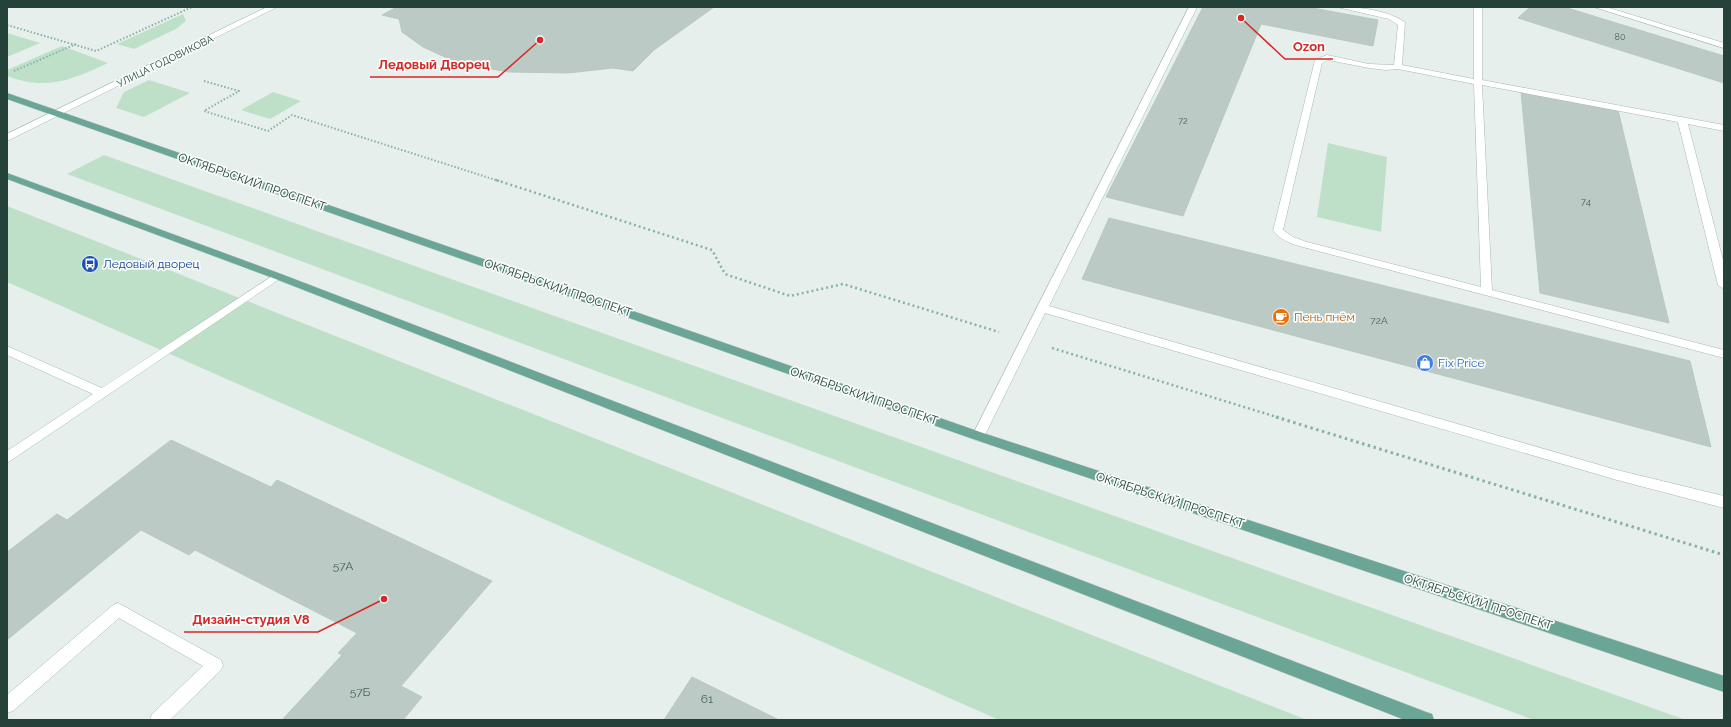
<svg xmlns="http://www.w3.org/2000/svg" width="1731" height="727" font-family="Raleway,sans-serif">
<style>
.green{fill:#bfe0c8}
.building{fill:#bbcac4;stroke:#b8c9c2}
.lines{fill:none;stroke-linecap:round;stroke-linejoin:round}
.minor-casing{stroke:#a8b8b2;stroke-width:1}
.major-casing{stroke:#c2cac8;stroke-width:1}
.path-far2{stroke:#86b3a5;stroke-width:2;stroke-dasharray:1.5 2;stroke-linecap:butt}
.path-far1{stroke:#86b3a5;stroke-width:2.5;stroke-dasharray:2 3;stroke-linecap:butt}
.path{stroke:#86b3a5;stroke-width:3;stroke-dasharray:2.5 3.5;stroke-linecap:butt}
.minor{fill:#fff;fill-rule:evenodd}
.major{fill:#6aa596;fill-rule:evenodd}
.labels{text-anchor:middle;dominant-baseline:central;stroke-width:3.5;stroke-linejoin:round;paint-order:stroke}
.far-number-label{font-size:9px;fill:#4a645c}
.far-street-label{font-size:10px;fill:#24423a;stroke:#f7fbf9}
.number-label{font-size:10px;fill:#4a645c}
.street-label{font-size:12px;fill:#24423a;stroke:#f7fbf9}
.transit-label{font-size:12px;fill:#164399;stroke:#f7fbf9;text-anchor:start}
.food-label{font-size:12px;fill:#c56008;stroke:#f7fbf9;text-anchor:start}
.shop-label{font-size:12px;fill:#366cbe;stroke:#f7fbf9;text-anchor:start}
.near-number-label{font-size:12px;fill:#4a645c}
.leader{fill:none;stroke:#d62828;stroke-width:1.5}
.callout-dot{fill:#d62828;stroke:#f7fbf9;stroke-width:1.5}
.callout-label{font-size:13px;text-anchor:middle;font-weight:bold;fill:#d62828;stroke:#f7fbf9;stroke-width:3.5;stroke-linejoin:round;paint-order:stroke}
</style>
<rect width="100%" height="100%" fill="#e6efeb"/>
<g class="green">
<polygon points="183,14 186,21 176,29 134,49 117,44"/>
<polygon points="7,33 40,43 7,57"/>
<path d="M62,46l46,17c-37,17 -60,28 -101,13v-6z"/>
<polygon points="149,80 190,93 144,117 116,108 124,92"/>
<polygon points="273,92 301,101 270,119 241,110"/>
<polygon points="1328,143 1387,157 1381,232 1317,217"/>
<polygon points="104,155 1686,720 1534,720 67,174"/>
<polygon points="7,206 1307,720 999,720 7,282"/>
</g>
<g class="building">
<polygon points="397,7 714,7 654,50 633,71 613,68 568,73 509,72 458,63 423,47 402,32 399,19 382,15"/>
<polygon points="1203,7 1307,7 1378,20 1373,46 1261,24 1183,216 1106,197"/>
<polygon points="1530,7 1564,7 1724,56 1724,83 1518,18"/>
<polygon points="1521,92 1618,110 1669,323 1540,293"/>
<polygon points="1109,218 1690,361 1711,447 1082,279"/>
<polygon points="171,440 271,487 277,480 492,581 401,686 338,653 357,633 195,550 189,555 141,530 7,640 7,552 57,514 67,520"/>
<polygon points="342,655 401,686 422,697 403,720 282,720"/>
<polygon points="692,677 779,720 664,720"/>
</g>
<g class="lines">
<g class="minor-casing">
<g id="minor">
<polygon points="267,7 277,7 7,141 7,134"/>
<polygon points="1189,7 1197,7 1049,306 1617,470 1724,496 1724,508 1617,480 1045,313 983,439 978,441 973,439 972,436"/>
<path d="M1337,7c23,0 49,3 68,15l-3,43 72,14v-72h8v73l242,45v6l-36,-7 36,140v25l-6,-4 -40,-163 -196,-37 10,205 232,60v8l-425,-112c-10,-3 -19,-7 -26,-15l42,-171 12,-5 42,9 25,1 4,-40 -9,-6zM1328,60l41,8 16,2 13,-1 76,15 7,203 -174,-45 -14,-5 -10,-7 39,-167z"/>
<polygon points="1594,7 1606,7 1724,43 1724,48"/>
<polygon points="277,273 281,274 282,276 281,278 7,463 7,451 93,394 7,355 7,346 102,388"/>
<polygon points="118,603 221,660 223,665 221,670 170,720 150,720 152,714 203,666 119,618 13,711 7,713 7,695 113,605"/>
</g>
</g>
<g class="major-casing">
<g id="major">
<polygon points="7,93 983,433 1724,676 1724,692 973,439 7,99"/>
<polygon points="7,173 281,274 1426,712 1432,714 1434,720 1405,720 273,278 7,179"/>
</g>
</g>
<g class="path-far2">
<polyline points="7,25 96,51 192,7"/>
<polyline points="14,71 76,44"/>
<polyline points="204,81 239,91 204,111 268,131 292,115 499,181"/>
</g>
<g class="path-far1">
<polyline points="496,180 712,250 725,274 790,296 843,284 999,332"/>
<polyline points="1052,348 1280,418"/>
</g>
<polyline class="path" points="1276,417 1724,555"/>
<use href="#minor" class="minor"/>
<use href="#major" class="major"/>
</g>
<defs>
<g id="bus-disc" transform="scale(0.9)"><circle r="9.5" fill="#1a4fb4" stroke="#f7fbf9"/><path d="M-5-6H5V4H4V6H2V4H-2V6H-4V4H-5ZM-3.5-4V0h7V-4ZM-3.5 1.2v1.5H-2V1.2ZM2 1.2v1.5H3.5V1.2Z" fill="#fff"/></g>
<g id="cafe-disc" transform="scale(0.9)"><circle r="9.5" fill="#e8710a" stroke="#f7fbf9"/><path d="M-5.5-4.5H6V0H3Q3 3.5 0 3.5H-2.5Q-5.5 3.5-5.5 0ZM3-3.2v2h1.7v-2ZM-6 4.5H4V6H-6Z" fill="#fff"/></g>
<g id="shop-disc" transform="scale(0.9)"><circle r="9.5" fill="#3f7fe0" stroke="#f7fbf9"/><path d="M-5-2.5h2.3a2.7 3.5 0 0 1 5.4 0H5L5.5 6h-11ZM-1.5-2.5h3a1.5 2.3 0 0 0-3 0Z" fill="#fff"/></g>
</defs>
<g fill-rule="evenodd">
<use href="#bus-disc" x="90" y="264"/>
<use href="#cafe-disc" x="1281" y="317"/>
<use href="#shop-disc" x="1425" y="363"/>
</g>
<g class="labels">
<g class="far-number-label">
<text x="1620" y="37">80</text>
<text x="1183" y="121">72</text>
</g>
<g class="far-street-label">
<text transform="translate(165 61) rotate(-26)">УЛИЦА ГОДОВИКОВА</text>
</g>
<g class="number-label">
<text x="1586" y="201">74</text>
<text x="1379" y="320">72А</text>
</g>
<g class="street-label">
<text transform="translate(252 182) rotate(19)">ОКТЯБРЬСКИЙ ПРОСПЕКТ</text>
<text transform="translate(558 288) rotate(19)">ОКТЯБРЬСКИЙ ПРОСПЕКТ</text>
<text transform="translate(864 396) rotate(19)">ОКТЯБРЬСКИЙ ПРОСПЕКТ</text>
<text transform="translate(1170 500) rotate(18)">ОКТЯБРЬСКИЙ ПРОСПЕКТ</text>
<text transform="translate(1478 602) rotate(18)">ОКТЯБРЬСКИЙ ПРОСПЕКТ</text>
</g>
<g class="transit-label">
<text x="103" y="264">Ледовый дворец</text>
</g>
<g class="food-label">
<text x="1294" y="317">Пень пнём</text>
</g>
<g class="shop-label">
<text x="1438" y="363">Fix Price</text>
</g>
<g class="near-number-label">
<text x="343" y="566">57А</text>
<text x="360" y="692">57Б</text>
<text x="707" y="699">61</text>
</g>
</g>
<path class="leader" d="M1241 18L1285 59H1333M540 40L498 77H370M384 599L318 632H184"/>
<g class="callout-dot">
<circle cx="1241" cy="18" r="4"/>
<circle cx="540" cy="40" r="4"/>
<circle cx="384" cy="599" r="4"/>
</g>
<g class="callout-label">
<text x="1309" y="51">Ozon</text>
<text x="434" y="69">Ледовый Дворец</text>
<text x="251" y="624">Дизайн-студия V8</text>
</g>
<rect width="1731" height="727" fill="none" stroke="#24423a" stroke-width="16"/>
</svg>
